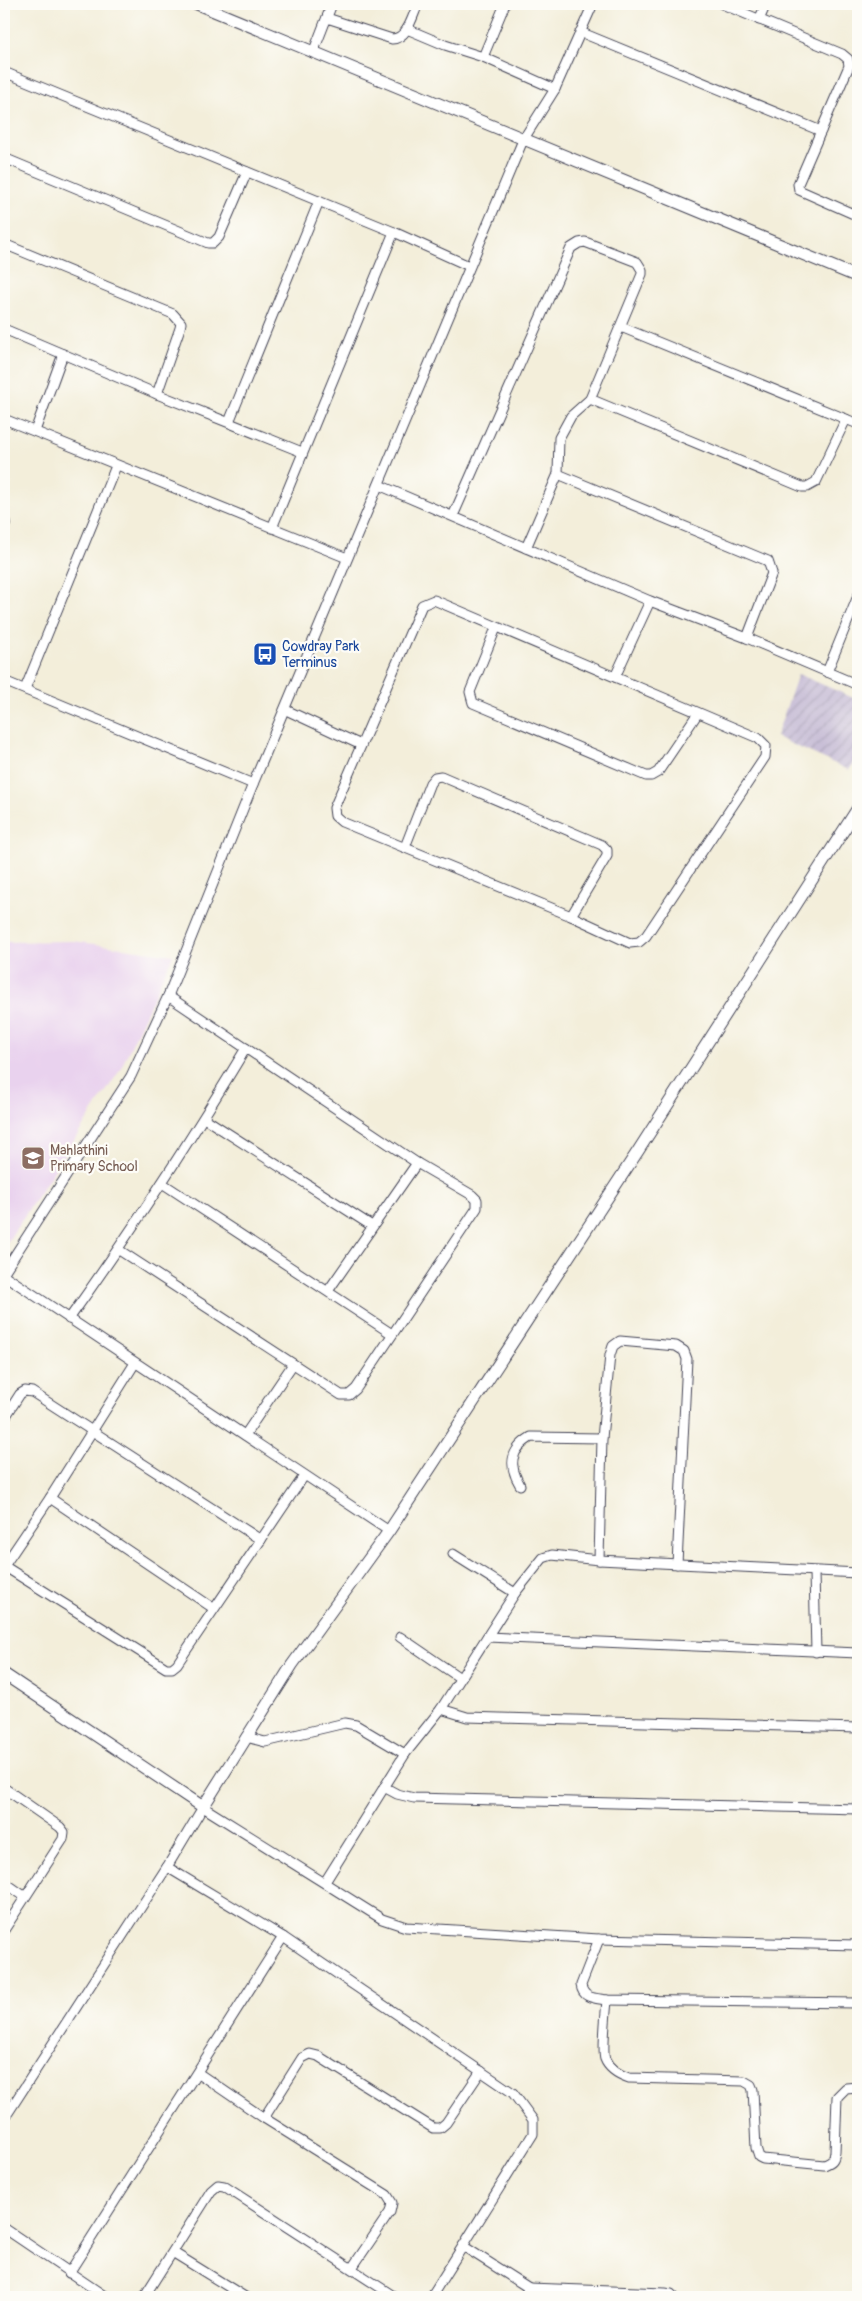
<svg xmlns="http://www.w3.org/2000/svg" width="862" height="2301" font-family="Pangolin,sans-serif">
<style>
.built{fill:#e9d2ee}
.industrial{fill:url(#industrial-furrows)}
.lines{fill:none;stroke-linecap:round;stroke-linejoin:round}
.minor-casing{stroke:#414153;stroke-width:11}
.tertiary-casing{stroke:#414153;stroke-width:13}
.minor{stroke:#fff;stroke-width:9}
.tertiary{stroke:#fff;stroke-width:11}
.labels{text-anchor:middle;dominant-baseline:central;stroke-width:4.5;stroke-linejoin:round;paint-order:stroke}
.transit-label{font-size:14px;fill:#164399;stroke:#fdfcf7;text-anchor:start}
.education-label{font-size:14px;fill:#785e54;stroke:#fdfcf7;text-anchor:start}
</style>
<defs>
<pattern id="industrial-furrows" width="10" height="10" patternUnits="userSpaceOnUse" patternTransform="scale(1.25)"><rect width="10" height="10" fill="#c9bfd7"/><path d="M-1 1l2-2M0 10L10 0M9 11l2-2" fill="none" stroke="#aca4b9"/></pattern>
</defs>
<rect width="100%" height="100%" fill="#fdfcf7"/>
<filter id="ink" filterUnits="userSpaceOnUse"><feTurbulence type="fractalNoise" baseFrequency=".02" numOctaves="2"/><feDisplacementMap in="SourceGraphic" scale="10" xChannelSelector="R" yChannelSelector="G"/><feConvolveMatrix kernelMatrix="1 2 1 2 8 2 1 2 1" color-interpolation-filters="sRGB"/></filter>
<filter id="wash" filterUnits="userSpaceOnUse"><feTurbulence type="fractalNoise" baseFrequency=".0096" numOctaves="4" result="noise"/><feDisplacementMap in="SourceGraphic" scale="20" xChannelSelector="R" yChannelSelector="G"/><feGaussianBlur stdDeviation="1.12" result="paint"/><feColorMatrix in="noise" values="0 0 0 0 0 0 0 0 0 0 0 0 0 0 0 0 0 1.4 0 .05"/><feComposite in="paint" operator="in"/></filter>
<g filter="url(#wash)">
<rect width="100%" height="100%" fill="#f3eeda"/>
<polygon class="built" points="73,941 173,955 120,1070 4,1247 4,942"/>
<polygon class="industrial" points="798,674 858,700 858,757 849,770 776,737"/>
</g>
<g filter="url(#ink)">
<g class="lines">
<g class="minor-casing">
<g id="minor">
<polyline points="722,4 842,54 848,59 849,66 798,184 799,190 858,216"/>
<path d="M327,18l65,21c16,-1 20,-22 26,-35"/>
<polyline points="759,20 766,4"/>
<polyline points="407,29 445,45 483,57 555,89"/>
<polyline points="580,32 821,131"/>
<polyline points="313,53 332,4"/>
<polyline points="483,57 505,4"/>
<polyline points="4,72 394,232 469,266"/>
<polyline points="4,158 208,243 213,243 219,237 247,172"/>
<polyline points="4,244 173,314 181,323 180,328 157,394"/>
<polyline points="621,327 858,424"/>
<polyline points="4,329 157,394 302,452"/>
<polyline points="590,399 802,487 807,487 816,482 846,419"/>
<polyline points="4,419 347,558"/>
<polyline points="229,422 319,201"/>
<polyline points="35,431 63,354"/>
<polyline points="558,474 768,561 772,573 747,638"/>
<polyline points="379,485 650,601 747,638 858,685"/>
<polyline points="4,513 6,522 4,528"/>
<polyline points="453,516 571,248 579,243 585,242 637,262 642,270 642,274 590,399 571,416 559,438 558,474 526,548"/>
<polyline points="272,528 394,232"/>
<polygon points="434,600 758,738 766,746 765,757 646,936 639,942 630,943 571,916 342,822 335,816 334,808 422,605"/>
<polyline points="496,628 470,692 473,703 646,776 651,776 658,772 698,713"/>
<polyline points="827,672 858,596"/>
<polyline points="615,677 650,601"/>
<polyline points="4,681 253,784"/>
<polyline points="25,689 116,466"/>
<polyline points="286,710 361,745"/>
<polyline points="405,847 430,783 435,777 441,776 602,845 607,850 607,856 571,916"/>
<polyline points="204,1118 372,1226"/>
<polyline points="162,1183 392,1334"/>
<polyline points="119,1250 341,1395 349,1395 356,1389 477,1208 477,1200 472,1195 417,1163 168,996"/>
<polyline points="4,1272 131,1076 168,996 253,784 523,140 555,89 593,4"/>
<polyline points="4,1275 389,1531"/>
<polyline points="328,1291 417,1163"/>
<path d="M69,1319c63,-88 121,-178 177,-271"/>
<polyline points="4,1419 20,1394 25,1391 32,1392 261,1540"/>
<polyline points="245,1435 293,1364"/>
<path d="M520,1485c-12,-20 -10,-35 11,-48l71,1"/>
<polyline points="50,1498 213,1608"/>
<polyline points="453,1554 515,1593"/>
<polyline points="599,1560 602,1438 610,1355 613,1346 620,1341 676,1346 684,1351 687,1359 677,1564"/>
<polyline points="4,1566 166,1668 172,1668 177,1664 304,1476"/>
<polyline points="4,1566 50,1498 135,1363"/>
<polyline points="814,1573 816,1652"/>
<polyline points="400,1637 460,1678"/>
<polyline points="487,1637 858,1653"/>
<polyline points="441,1709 467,1717 858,1728"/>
<polyline points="246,1737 265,1742 345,1723 356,1725 405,1754"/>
<polyline points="384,1787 397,1794 414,1798 858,1809"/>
<polyline points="4,1788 60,1827 64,1832 63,1839 4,1930"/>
<polyline points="167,1867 283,1937 513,2093 533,2120 533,2134 431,2297"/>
<polyline points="4,1882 24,1896"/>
<polyline points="325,1882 405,1754 441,1709 515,1593 543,1558 552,1555 599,1560 858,1573"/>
<path d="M599,1939l-18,46c2,14 14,13 26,15l251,3"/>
<path d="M607,2000c-1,12 -5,51 -2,59 4,10 15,16 24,19l115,3 7,4 2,5 3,58 3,9 4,2 61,6c8,-3 10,-5 11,-13l2,-55 9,-9 12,-1"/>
<polyline points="198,2073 264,2118 387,2195 392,2203 390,2212 352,2268"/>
<polyline points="264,2118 302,2058 310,2054 318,2056 433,2128 440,2128 446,2123 481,2071"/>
<polyline points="4,2119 167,1867 203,1807 382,1919 406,1927 599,1939 858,1945"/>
<polyline points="4,2228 106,2297"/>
<polyline points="463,2246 529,2288 524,2297"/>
<polyline points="174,2253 245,2297"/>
<polyline points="69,2273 283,1937"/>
<polyline points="529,2288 665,2293 671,2294 674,2297"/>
<polyline points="144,2297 211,2191 218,2185 224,2186 395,2297"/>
</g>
</g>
<g class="tertiary-casing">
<g id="tertiary">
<polyline points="197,4 858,277"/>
<polyline points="4,1674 203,1807 292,1665 389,1531 638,1151 858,808"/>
</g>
</g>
<use href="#minor" class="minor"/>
<use href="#tertiary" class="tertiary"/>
</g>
</g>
<defs>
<g id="bus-square" transform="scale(1.25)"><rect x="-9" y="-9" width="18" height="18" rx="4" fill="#1a4fb4" stroke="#fdfcf7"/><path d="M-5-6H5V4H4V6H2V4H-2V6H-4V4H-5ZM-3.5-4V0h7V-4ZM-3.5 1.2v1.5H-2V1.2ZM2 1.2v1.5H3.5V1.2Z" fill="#fff"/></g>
<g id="school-square" transform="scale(1.25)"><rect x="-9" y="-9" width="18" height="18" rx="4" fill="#8d6e63" stroke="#fdfcf7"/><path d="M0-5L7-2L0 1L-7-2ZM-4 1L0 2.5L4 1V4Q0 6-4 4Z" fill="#fff"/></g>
</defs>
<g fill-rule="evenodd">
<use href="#bus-square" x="265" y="654"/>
<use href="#school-square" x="33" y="1158"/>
</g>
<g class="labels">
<g class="transit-label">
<text x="282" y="646">Cowdray Park<tspan x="282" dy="16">Terminus</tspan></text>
</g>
<g class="education-label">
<text x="50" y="1150">Mahlathini<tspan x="50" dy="16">Primary School</tspan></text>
</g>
</g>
<rect width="862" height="2301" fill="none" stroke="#fdfcf7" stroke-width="20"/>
</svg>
